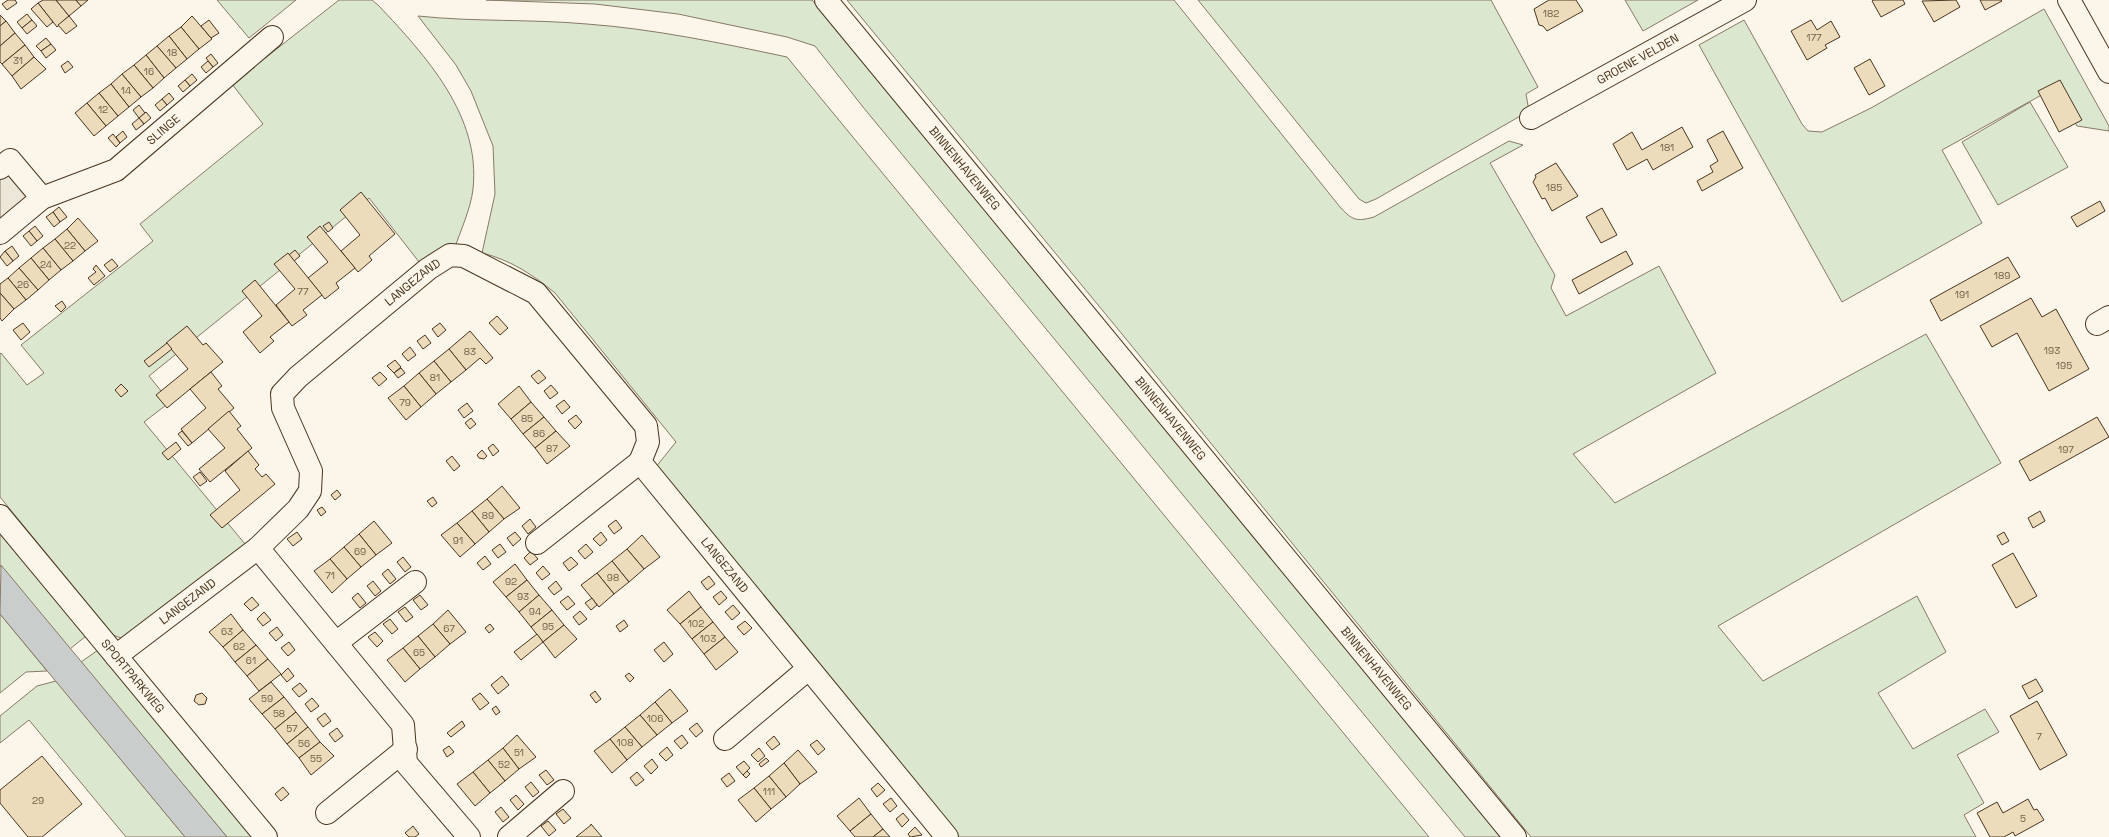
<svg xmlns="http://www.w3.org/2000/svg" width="2109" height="837" font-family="'Space Grotesk',sans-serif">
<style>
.green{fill:#dce7d0;stroke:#887966}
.parking{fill:#ede7d9;stroke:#887966}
.water{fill:#c9cecd;stroke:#887966}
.building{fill:#ecdcbc;stroke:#4a3520}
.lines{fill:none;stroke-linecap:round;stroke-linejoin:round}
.minor-casing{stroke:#4a3520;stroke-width:24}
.minor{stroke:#fbf6e9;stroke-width:22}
.labels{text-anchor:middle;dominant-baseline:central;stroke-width:3;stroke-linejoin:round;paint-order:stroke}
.number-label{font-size:10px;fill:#725f47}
.street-label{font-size:12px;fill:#4a3520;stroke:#fbf6e9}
</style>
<rect width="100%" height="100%" fill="#fbf6e9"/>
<g class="green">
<polygon points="217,0 296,0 249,38"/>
<path d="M339,0h33l7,6c47,50 102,110 94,183 -2,19 -13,43 -19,61l-31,17 -54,-69 -220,178 21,26 -26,20 101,122 -116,92 -8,2 -8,-3 -113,-138v-143l1,-1 26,32 17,-12 -23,-28 132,-104 -13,-17 123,-100 -31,-40z"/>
<polygon points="486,0 812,0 1501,837 1465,837 863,107 815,46 787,37 678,14 595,4"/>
<path d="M847,0h327l166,207c12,13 16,15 34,10l135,-76 14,4 -33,18 65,112 -4,13 15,28 93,-50 57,107 -143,81 42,49 311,-169 75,129 -283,163 45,55 154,-85 29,56 -68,41 35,56 72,-40 14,23 -42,23 27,48 -20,12 12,22h-445l-400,-492z"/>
<polygon points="1198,0 1491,0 1538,87 1526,94 1529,111 1376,199 1366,203 1359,199"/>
<polygon points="1625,0 1698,0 1643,31"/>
<polygon points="2044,9 2109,126 2109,131 2077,126 2056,87 1942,150 1982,223 1842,302 1699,45 1744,20 1802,124 1808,131 1822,132 1871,108"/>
<path d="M418,16c56,6 113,3 169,8 67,5 134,19 200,33l642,780h-470l-304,-369 21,-26 -121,-149c-22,-18 -44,-33 -73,-40l13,-59 -2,-48 -22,-55 -15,-26z"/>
<polygon points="2030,102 2068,167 1998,205 1962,142"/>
<polygon points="0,534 86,636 70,649 0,566"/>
<polygon points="0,614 47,671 26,672 0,693"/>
<polygon points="98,650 252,837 227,837 81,662"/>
<polygon points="56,681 185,837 126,837 29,720 0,743 0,716 37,686"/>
</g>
<polygon class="parking" points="0,168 42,198 0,233"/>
<polygon class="water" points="1,565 227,837 185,837 0,614"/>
<g class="building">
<polygon points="8,0 15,0 17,3 7,10 2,4"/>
<polygon points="43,0 56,0 69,16 57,27 38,3"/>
<polygon points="56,0 76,0 81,6 69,16"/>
<polygon points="76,0 88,0 81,6"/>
<polygon points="1549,0 1576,0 1583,11 1547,31 1543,26 1539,25 1534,9"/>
<polygon points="1874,0 1903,0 1905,4 1881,17 1872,1"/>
<polygon points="1956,0 1960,7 1934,22 1922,1"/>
<polygon points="1980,0 2001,0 2002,1 1985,10"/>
<polygon points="38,3 53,22 47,27 31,9"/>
<polygon points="27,14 32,20 22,28 17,22"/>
<polygon points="0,15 6,21 0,26"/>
<polygon points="69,16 77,26 66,34 58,25"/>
<polygon points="192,16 212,39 199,49 181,27"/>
<polygon points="32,20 37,26 27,34 22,28"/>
<polygon points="209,20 219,33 211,38 201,26"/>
<polygon points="1811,20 1817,30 1831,21 1840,37 1825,45 1827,48 1807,60 1791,31"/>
<polygon points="6,21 15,33 0,46 0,26"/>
<polygon points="181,27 199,49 187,59 169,36"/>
<polygon points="15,33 25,45 2,64 0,62 0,46"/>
<polygon points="169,36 187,59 176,68 157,46"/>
<polygon points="46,38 51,44 41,51 36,46"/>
<polygon points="51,44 56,50 46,58 41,51"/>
<polygon points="25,45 34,57 12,76 2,64"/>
<polygon points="157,46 176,68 164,78 146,55"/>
<polygon points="211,54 218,63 213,67 206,58"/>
<polygon points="146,55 164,78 153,88 134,65"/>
<polygon points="34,57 46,69 21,89 12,76"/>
<polygon points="1870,59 1885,86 1869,95 1854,68"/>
<polygon points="68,61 73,67 65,73 61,66"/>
<polygon points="208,61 213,67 206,73 201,67"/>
<polygon points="134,65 153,88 141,97 122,74"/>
<polygon points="122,74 141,97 129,107 111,84"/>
<polygon points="192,74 197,80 190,86 185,80"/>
<polygon points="185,80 190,86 183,92 178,86"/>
<polygon points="2060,80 2082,120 2059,132 2038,91"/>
<polygon points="111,84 129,107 118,116 99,93"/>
<polygon points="99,93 118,116 106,126 87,103"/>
<polygon points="169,93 174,99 167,105 162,99"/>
<polygon points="162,99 167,105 160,111 155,105"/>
<polygon points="87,103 106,126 94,136 75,113"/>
<polygon points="139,105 145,113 139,118 133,110"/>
<polygon points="146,112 151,118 144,124 139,118"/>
<polygon points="139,118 144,124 136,130 132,124"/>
<polygon points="1682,127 1693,147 1653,170 1647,159 1627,170 1613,144 1632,132 1642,150"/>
<polygon points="123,131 127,137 120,143 116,137"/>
<polygon points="1723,131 1743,168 1702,191 1697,181 1713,172 1710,166 1718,161 1707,140"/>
<polygon points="113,134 120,143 116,147 108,138"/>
<polygon points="1556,163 1578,196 1552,211 1545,198 1542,199 1533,182 1536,177 1535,175"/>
<polygon points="361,192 395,234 369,256 372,260 358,272 341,251 360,235 340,210"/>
<polygon points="2100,201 2105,211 2077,227 2071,217"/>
<polygon points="59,207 67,217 60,222 53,212"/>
<polygon points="1602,208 1617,235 1601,243 1586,217"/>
<polygon points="53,212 60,222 54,227 46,217"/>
<polygon points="78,218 98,241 85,251 67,229"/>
<polygon points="329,222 333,228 328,232 323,226"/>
<polygon points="35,226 43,236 37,241 29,231"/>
<polygon points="320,226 355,268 336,283 339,288 325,299 308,278 328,262 307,237"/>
<polygon points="67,229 85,251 73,261 55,239"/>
<polygon points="29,231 37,241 31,246 23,236"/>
<polygon points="55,239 73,261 61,270 43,248"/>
<polygon points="12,246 19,256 13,261 5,251"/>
<polygon points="43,248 61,270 49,280 31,258"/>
<polygon points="295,250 300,256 294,261 289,255"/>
<polygon points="5,251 13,261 7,266 0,257"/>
<polygon points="1626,251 1633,264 1579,294 1572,280"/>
<polygon points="288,253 322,295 303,310 307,315 292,326 276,305 295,289 274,264"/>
<polygon points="2008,257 2020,277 1941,321 1930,300"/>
<polygon points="31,258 49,280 38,290 19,268"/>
<polygon points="112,259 118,266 110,272 104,265"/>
<polygon points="96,265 105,276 94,285 88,278 96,272 93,269"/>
<polygon points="19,268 38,290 26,300 8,278"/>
<polygon points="8,278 26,300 14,309 0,293 0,284"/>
<polygon points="255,280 289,322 270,337 274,341 260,353 243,332 262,316 242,291"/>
<polygon points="0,293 14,309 2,321 0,318"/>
<polygon points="2031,298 2042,317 2056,309 2089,369 2049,391 2017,333 1992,347 1980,326"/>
<polygon points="62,301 66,307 61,312 55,306"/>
<polygon points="497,316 508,328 500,335 489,323"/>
<polygon points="23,323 30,332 21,340 13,330"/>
<polygon points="440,323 446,330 438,337 432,329"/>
<polygon points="187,326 203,345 206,343 223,362 167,408 156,395 188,369 166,343"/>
<polygon points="470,331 493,358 486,364 480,358 466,370 449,349"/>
<polygon points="425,335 431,343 423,349 417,341"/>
<polygon points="167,343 172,349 149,367 144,361"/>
<polygon points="410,347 416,355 408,361 402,354"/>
<polygon points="449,349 466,370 451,382 434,361"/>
<polygon points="395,360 401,367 394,373 387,366"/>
<polygon points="434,361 451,382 436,394 419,373"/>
<polygon points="401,368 405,373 398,378 394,373"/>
<polygon points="539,370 546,378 538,384 531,376"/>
<polygon points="211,372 222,386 218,389 234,408 192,443 181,429 206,408 190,389"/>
<polygon points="380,372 387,379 379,386 372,378"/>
<polygon points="419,373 436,394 421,407 404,386"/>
<polygon points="121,384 128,391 121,397 115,390"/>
<polygon points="551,385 558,393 550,399 544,391"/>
<polygon points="404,386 421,407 406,420 388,398"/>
<polygon points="519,386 531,402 511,419 498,404"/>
<polygon points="564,400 570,407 562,414 556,406"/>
<polygon points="531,402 544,417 523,434 511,419"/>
<polygon points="467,403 473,411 464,418 458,410"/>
<polygon points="229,411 241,426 237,429 252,448 210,482 199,469 225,448 208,429"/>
<polygon points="576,415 582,422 575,429 568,421"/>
<polygon points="544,417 556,431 535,448 523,434"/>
<polygon points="2097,417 2109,437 2030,481 2019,461"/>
<polygon points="471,418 476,424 470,429 465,423"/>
<polygon points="182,431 192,443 188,446 178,434"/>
<polygon points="556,431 570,446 547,464 535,448"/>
<polygon points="176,442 181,449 168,460 162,453"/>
<polygon points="493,444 499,451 493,456 488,448"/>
<polygon points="482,450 487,456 484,459 479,458 477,455"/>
<polygon points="248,451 259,465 255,469 262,477 266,474 275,484 222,528 210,515 240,490 225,471"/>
<polygon points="452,456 460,466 454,471 446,461"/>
<polygon points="200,472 207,481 200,486 193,477"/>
<polygon points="502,486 520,508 504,519 487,499"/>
<polygon points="337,490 341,495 335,500 331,495"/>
<polygon points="433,497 437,503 432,507 427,501"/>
<polygon points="487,499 504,519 489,532 472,511"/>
<polygon points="322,507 326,512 321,516 317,510"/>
<polygon points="472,511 489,532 475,544 457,523"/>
<polygon points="2040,511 2045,521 2033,528 2028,518"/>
<polygon points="530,519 536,527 528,534 522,526"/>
<polygon points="616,520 622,528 614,534 608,526"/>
<polygon points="374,521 392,543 376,555 359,534"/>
<polygon points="457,523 475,544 460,557 441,535"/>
<polygon points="297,532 302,539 293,546 287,539"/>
<polygon points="515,532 521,539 513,546 507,538"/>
<polygon points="601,532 607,540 600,546 593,539"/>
<polygon points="2004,532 2009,541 2002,545 1997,536"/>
<polygon points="359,534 376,555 361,567 344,547"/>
<polygon points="642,535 660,557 644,569 627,549"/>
<polygon points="500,544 506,552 498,558 492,550"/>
<polygon points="586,544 593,552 585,559 578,551"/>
<polygon points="344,547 361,567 347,579 330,559"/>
<polygon points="627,549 644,569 629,582 612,561"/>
<polygon points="531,551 538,559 530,565 524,558"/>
<polygon points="2013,553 2037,596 2016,608 1992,565"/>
<polygon points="485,556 491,564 483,570 477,563"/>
<polygon points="403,557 411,567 405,572 397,562"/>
<polygon points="571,557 578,564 569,571 563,563"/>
<polygon points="330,559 347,579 332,593 314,571"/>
<polygon points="612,561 629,582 614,594 597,573"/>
<polygon points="515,564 527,580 506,597 493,582"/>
<polygon points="543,566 550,574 542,580 536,573"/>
<polygon points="388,569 396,579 390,584 382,574"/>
<polygon points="597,573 614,594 599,607 581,585"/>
<polygon points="709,576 715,584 707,590 701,582"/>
<polygon points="527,580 539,595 519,612 506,597"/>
<polygon points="373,581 381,591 375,596 367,586"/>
<polygon points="556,581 562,589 554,595 548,588"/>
<polygon points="689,591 701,607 680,624 667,610"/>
<polygon points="721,591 727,598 719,605 713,597"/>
<polygon points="358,593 366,603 360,608 352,598"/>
<polygon points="420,595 428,605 421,610 413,600"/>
<polygon points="539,595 552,610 531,627 519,612"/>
<polygon points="568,596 575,604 567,610 560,602"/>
<polygon points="252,597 259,605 251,611 244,604"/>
<polygon points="592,598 597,605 591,610 585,603"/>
<polygon points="733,605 740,613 732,620 725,612"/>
<polygon points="405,607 413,617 406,622 398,612"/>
<polygon points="701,607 713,622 692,639 680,624"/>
<polygon points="448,610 466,632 450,644 433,624"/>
<polygon points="552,610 564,625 543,642 531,627"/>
<polygon points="580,611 587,619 579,625 573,617"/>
<polygon points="264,612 271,620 263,626 257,619"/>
<polygon points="231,614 243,630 223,647 209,632"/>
<polygon points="390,619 398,629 392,634 383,624"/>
<polygon points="624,620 628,626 620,632 616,626"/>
<polygon points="745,621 752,628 744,635 737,627"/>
<polygon points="713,622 725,637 704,654 692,639"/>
<polygon points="433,624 450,644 435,657 418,636"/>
<polygon points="490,624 494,629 489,633 485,628"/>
<polygon points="564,625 577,639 555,658 543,642"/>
<polygon points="277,627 283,635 276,641 269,633"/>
<polygon points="243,630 256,645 235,662 223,647"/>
<polygon points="375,632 383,641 377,647 368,637"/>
<polygon points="537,634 543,642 521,660 514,652"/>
<polygon points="418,636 435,657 420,669 403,648"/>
<polygon points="725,637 738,652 716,670 704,654"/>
<polygon points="289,642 295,650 288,656 281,648"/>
<polygon points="664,642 673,654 664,662 654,650"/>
<polygon points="256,645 268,659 247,676 235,662"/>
<polygon points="403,648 420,669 405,682 387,660"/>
<polygon points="268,659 281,674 259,691 247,676"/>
<polygon points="288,668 294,676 287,682 281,675"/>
<polygon points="629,673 634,678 630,682 625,676"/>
<polygon points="502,676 509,685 498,694 491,685"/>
<polygon points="2036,679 2043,691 2029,699 2022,686"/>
<polygon points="271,682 284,697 262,714 249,699"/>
<polygon points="300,683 307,691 299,697 292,689"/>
<polygon points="670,689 688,711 672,723 655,702"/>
<polygon points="595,691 601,699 596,703 590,695"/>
<polygon points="202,693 207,698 205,704 199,705 194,701 196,695"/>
<polygon points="480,693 489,703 480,710 472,699"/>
<polygon points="284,697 296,712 275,729 262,714"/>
<polygon points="312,698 319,706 311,712 305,704"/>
<polygon points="2037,701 2067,755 2040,770 2010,716"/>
<polygon points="655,702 672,723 657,735 640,715"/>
<polygon points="496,706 500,712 496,715 492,709"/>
<polygon points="296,712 308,727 287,744 275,729"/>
<polygon points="325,713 331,721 323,727 317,719"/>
<polygon points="640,715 657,735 642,747 625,727"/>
<polygon points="462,721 465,726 451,737 447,733"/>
<polygon points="697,723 703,731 696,737 689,729"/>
<polygon points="308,727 320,742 299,758 287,744"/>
<polygon points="625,727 642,747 627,760 610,739"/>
<polygon points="337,728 343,736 335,742 329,734"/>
<polygon points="517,735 536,757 519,769 503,748"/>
<polygon points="682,735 688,743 681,749 674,741"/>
<polygon points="774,736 780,744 772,750 766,743"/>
<polygon points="610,739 627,760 612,773 594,751"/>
<polygon points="817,740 825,749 818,755 810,745"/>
<polygon points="320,742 334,756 311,775 299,758"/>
<polygon points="449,746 454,752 447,757 443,750"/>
<polygon points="667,747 673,755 666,761 659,754"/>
<polygon points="503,748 519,769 505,781 488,760"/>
<polygon points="759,748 765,756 758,762 751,755"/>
<polygon points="798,750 817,772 800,784 784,763"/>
<polygon points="42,756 82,804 42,837 28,837 0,803 0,790"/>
<polygon points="766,758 769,761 761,767 759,764"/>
<polygon points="652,759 658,767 651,774 644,766"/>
<polygon points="488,760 505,781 490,793 473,772"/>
<polygon points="744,761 750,768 743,775 736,767"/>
<polygon points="784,763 800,784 786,797 769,776"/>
<polygon points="546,770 554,780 547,785 539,775"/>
<polygon points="747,771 750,774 746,778 743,775"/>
<polygon points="473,772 490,793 475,806 457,784"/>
<polygon points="637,772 644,780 636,786 630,778"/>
<polygon points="729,773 735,781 727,787 721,779"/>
<polygon points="769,776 786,797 771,809 754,788"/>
<polygon points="531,782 539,792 533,797 525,787"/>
<polygon points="878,783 885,790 877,797 871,789"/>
<polygon points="283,787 289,794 281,801 275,794"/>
<polygon points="754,788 771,809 756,822 738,800"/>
<polygon points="516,795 524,804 518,810 510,800"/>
<polygon points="859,798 871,814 850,831 837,816"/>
<polygon points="891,798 897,806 890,812 883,804"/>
<polygon points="2028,799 2034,810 2037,809 2044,820 2015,836 2013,832 2004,837 1990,837 1977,813 1997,802 2003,813"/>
<polygon points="501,807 509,817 503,822 495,812"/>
<polygon points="563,809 571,818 564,824 556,814"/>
<polygon points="903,813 909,820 902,827 896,819"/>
<polygon points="871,814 883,829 873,837 855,837 850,831"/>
<polygon points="548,821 556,830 549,836 541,826"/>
<polygon points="591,824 602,837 576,837 591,825"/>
<polygon points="413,826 419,834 415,837 409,837 405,833"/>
<polygon points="915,827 922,835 910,837 908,834"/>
<polygon points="883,829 890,837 873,837"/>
</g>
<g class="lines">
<g class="minor-casing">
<g id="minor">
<path id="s1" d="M826,0l689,837"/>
<polyline points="2069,0 2109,72"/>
<path id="s2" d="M1531,118l214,-118"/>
<polyline points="0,168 10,160 42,198"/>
<path id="s3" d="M0,233l42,-35 74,-28 156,-133"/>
<polyline points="2097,324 2109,317"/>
<path id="s4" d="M0,516l266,321"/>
<polyline points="537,543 640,462"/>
<polyline points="258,548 403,725 406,763 469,837"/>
<polyline points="336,643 415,582"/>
<path id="s5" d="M116,656l142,-108 40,-39 12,-18 1,-20 -28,-63 -1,-14 16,-17 130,-108 22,-14 14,1 72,37 110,133 2,16 -8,20 307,375"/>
<polyline points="725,739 808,669"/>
<polyline points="327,813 406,749"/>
<polyline points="509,837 563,791"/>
</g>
</g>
<use href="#minor" class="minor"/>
</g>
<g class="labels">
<g class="number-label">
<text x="1551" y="13">182</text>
<text x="1814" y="37">177</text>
<text x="172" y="52">18</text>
<text x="18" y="60">31</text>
<text x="149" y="71">16</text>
<text x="126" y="90">14</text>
<text x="103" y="109">12</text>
<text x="1667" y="147">181</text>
<text x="1554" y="187">185</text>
<text x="70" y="245">22</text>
<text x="46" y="264">24</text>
<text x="2002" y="275">189</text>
<text x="23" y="284">26</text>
<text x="303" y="291">77</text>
<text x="1962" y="294">191</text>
<text x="2052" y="350">193</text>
<text x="470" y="351">83</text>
<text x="2064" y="365">195</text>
<text x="435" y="377">81</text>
<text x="405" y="402">79</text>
<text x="527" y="418">85</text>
<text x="539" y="433">86</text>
<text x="552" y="448">87</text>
<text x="2066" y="449">197</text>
<text x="488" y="515">89</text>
<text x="458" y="540">91</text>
<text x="360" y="551">69</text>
<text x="330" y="575">71</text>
<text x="613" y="577">98</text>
<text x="511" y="581">92</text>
<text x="523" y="596">93</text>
<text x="535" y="611">94</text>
<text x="696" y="623">102</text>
<text x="548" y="626">95</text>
<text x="449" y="628">67</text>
<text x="227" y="631">63</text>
<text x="708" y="638">103</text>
<text x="239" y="646">62</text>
<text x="419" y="652">65</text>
<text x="251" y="660">61</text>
<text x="267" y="698">59</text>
<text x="279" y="713">58</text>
<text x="655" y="718">106</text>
<text x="292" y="728">57</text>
<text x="2039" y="736">7</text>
<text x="625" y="742">108</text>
<text x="304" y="743">56</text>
<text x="519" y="752">51</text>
<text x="316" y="758">55</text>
<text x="504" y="764">52</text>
<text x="769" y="791">111</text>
<text x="38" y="800">29</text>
<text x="2023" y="818">5</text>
</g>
<g class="street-label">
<text stroke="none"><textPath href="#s2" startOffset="122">GROENE VELDEN</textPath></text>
<text stroke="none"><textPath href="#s3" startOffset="196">SLINGE</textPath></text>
<text stroke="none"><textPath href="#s1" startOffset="218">BINNENHAVENWEG</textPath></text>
<text stroke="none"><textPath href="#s5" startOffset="531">LANGEZAND</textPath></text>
<text stroke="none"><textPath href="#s1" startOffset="542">BINNENHAVENWEG</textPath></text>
<text stroke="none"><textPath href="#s5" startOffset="1016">LANGEZAND</textPath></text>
<text stroke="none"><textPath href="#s5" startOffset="90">LANGEZAND</textPath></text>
<text stroke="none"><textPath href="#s1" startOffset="866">BINNENHAVENWEG</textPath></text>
<text stroke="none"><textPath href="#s4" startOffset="208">SPORTPARKWEG</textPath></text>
</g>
</g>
</svg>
